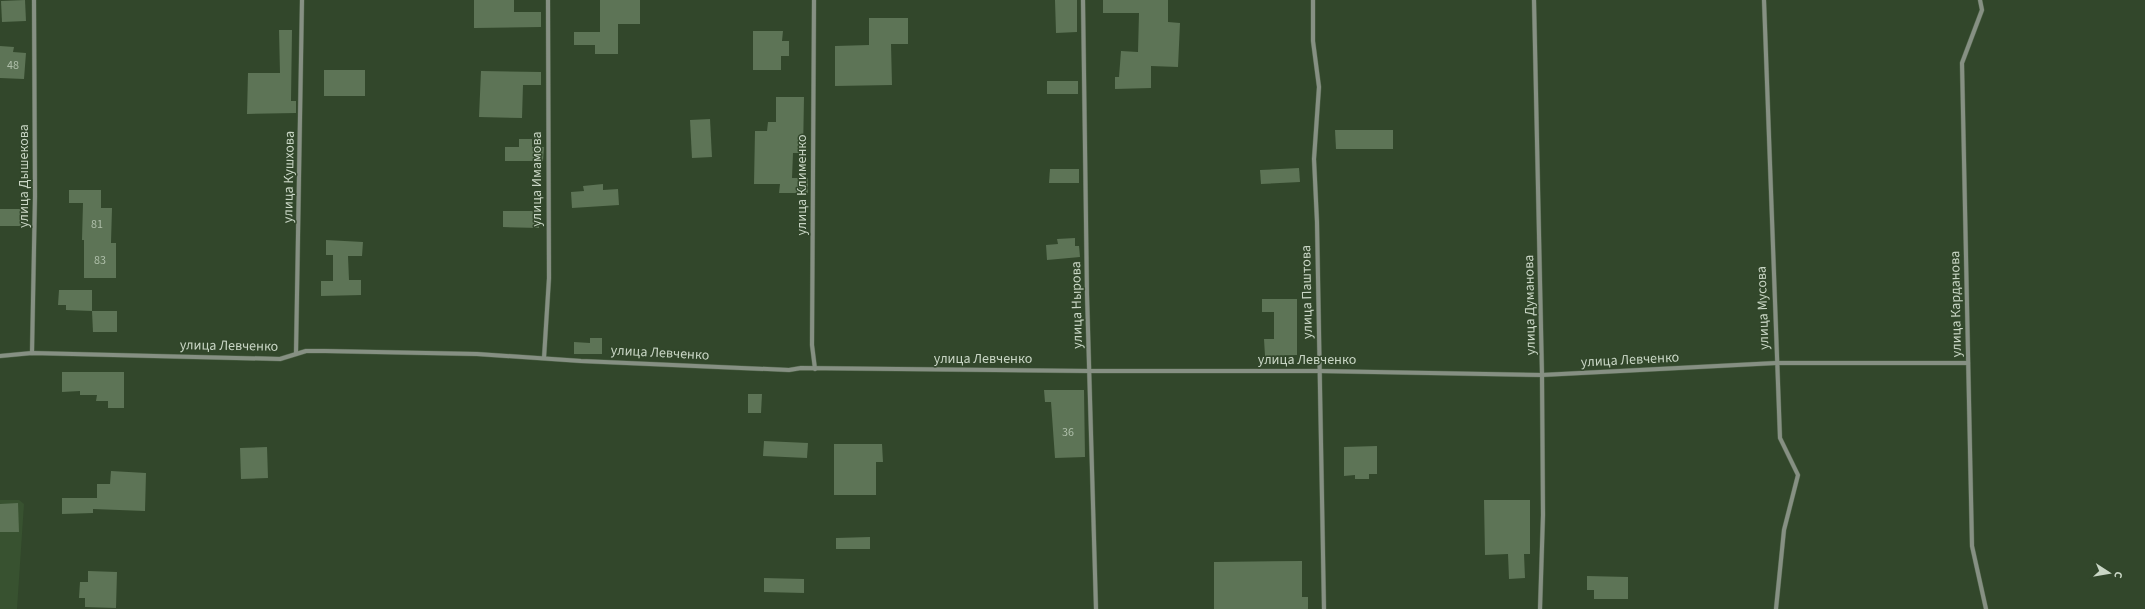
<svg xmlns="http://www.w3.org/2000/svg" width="2145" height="609" font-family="'Source Sans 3',sans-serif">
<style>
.built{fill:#385230}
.building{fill:#5d7456}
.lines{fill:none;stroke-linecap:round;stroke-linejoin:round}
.street-casing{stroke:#50644a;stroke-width:5}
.street{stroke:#869083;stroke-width:4}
.labels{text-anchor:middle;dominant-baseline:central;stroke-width:3;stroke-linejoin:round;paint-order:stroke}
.number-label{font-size:12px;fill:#aebea9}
.street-label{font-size:14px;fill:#c9d6c5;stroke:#32472b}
</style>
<rect width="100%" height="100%" fill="#32472b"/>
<polygon class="built" points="0,500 19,500 24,504 17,609 0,609"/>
<g class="building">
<polygon points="25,0 26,21 2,22 1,1"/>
<polygon points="474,0 514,0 514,12 541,12 541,27 474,28"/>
<polygon points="600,0 640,0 640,24 618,24 618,54 595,54 595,45 574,45 574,32 600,32"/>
<polygon points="1055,0 1077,0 1077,32 1056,33"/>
<polygon points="1103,0 1168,0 1168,22 1180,23 1178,67 1151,66 1151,88 1115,89 1115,77 1119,77 1121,51 1138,52 1139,13 1103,13"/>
<polygon points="869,18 908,18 908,44 891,44 892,85 835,86 835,46 869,45"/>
<polygon points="279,30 292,30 291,101 296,101 296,113 247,114 248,73 280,73"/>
<polygon points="753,31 783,31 782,41 789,41 789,56 781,56 781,70 753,70"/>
<polygon points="0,46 14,47 13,52 26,53 24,79 0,78"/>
<rect x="324" y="70" width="41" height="26"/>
<polygon points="481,71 541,72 541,85 523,85 522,118 479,117"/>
<rect x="1047" y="81" width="31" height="13"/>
<polygon points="776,97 804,97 803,153 793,153 792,178 808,178 808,193 779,193 780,184 754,184 755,131 767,131 768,122 776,122"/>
<polygon points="710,119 712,157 692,158 690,120"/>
<polygon points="1335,130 1393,130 1393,149 1336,149"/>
<polygon points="519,139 532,139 532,147 544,147 543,161 505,161 505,147 519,147"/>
<polygon points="1299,168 1300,182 1261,184 1260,170"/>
<polygon points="1050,169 1079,169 1079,183 1049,183"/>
<polygon points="603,184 603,190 618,189 619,205 572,208 571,192 584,191 583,186"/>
<polygon points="69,190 101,190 101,208 112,208 111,243 116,243 116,278 84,278 84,240 82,240 83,203 69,203"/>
<rect x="0" y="209" width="25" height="17"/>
<polygon points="503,211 539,211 539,228 503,227"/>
<polygon points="1075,238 1075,246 1079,246 1080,257 1047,260 1046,245 1058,244 1057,239"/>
<polygon points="326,240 363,242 362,256 348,256 349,280 361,280 361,295 321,296 321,281 333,281 333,255 326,255"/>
<polygon points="59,290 92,290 92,311 66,310 66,305 58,305"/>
<polygon points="1262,299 1297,299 1297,355 1265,356 1264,339 1274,339 1274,312 1262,312"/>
<polygon points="92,311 117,311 117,332 93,332"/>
<polygon points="590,338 602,338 602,354 574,354 574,342 590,343"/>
<polygon points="62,372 124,372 124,408 108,408 108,401 96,401 97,395 80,395 80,391 62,392"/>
<polygon points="1044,390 1084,390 1085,457 1055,458 1051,402 1045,402"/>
<polygon points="748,394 762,394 761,413 748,413"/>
<polygon points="764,441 808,443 807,458 763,456"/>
<polygon points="834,444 882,444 883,462 876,462 876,495 834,495"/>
<polygon points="1377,446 1377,474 1369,474 1369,479 1355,479 1355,475 1344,476 1344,447"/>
<polygon points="267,447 268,478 241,479 240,448"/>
<polygon points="111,471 146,473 145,511 93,509 93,513 62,514 62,498 97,498 97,484 110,484"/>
<polygon points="1484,500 1530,500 1530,554 1524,554 1525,578 1509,579 1508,554 1485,555"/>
<polygon points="18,503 19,532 0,532 0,504"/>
<polygon points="870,537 870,549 836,549 836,538"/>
<polygon points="1302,561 1302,597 1308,597 1308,609 1214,609 1214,562"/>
<polygon points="88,571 117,572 116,608 85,607 85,598 79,598 80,582 88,582"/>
<polygon points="1587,576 1628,577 1628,599 1594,599 1594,590 1587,590"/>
<polygon points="764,578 804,579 804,593 764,592"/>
</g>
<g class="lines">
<g class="street-casing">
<g id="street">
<polyline points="814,0 812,345 815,369"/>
<polyline points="1083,0 1087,294 1096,609"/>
<polyline points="1313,0 1313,41 1319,87 1314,159 1317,222 1324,609"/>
<polyline points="1534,0 1542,375 1543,515 1540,609"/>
<polyline points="1764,0 1780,438 1798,475 1784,530 1776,609"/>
<polyline points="1980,0 1982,10 1962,63 1972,546 1986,609"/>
<polyline points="32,353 35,196 34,0"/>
<polyline points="296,354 302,0"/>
<polyline points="0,356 32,353 280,359 306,351 325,351 477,354 581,361 789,370 801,368 1089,371 1319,371 1542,375 1776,363 1968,363"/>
<polyline points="544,358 549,278 548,0"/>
</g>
</g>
<use href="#street" class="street"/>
</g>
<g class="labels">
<g class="number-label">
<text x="13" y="65">48</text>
<text x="97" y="224">81</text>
<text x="100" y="260">83</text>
<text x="1068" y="432">36</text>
</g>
<g class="street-label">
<text transform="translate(24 176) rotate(-90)">улица Дышекова</text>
<text transform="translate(289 177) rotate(-89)">улица Кушхова</text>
<text transform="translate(537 179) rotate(-90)">улица Имамова</text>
<text transform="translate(802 185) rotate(-90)">улица Клименко</text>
<text transform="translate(1307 292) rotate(-91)">улица Паштова</text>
<text transform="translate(1956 304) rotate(-91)">улица Карданова</text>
<text transform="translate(1077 305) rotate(-91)">улица Нырова</text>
<text transform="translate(1530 305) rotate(-91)">улица Думанова</text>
<text transform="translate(1763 308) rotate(-92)">улица Мусова</text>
<text transform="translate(229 346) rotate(1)">улица Левченко</text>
<text transform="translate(660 353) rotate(3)">улица Левченко</text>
<text x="983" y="359">улица Левченко</text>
<text x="1307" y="360">улица Левченко</text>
<text transform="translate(1630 360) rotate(-3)">улица Левченко</text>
</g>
</g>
<g transform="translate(2109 573) rotate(102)" stroke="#32472b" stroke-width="3" paint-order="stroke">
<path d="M0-3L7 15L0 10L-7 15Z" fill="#c9d6c5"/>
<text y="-6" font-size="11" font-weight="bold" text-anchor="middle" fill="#c9d6c5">С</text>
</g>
</svg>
